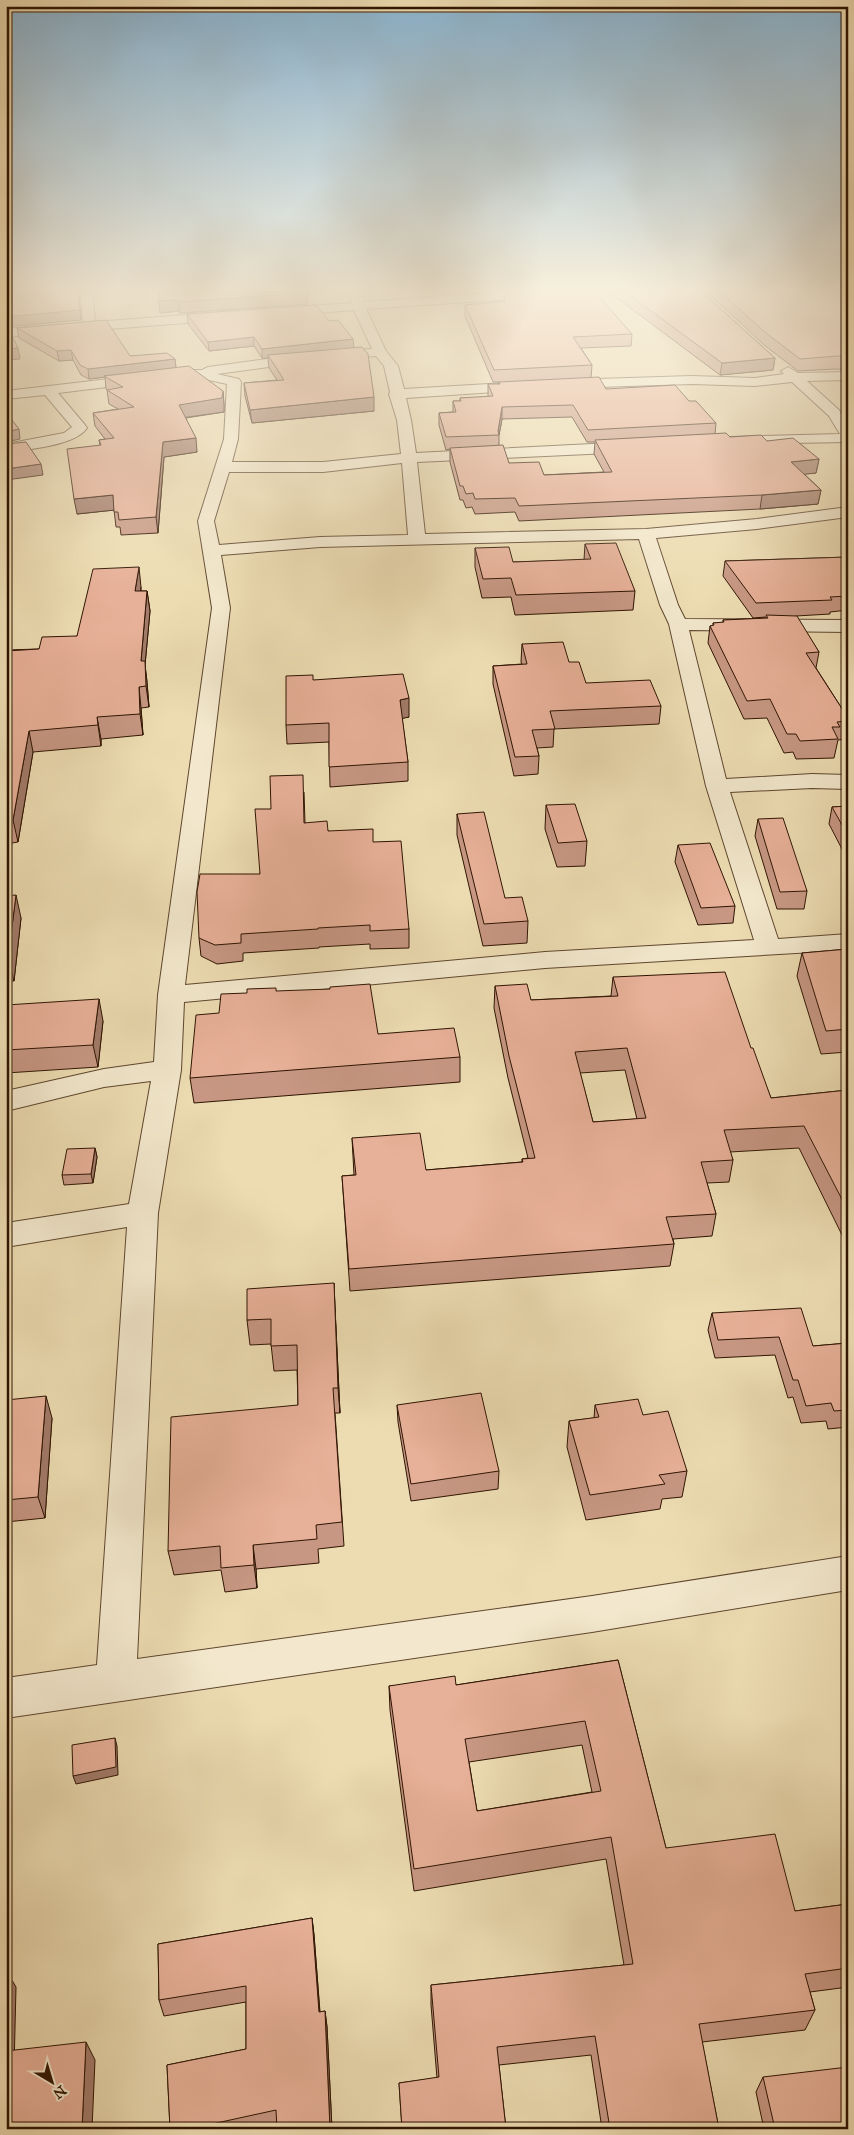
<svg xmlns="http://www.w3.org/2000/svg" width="854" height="2135" font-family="'IM FELL Great Primer',serif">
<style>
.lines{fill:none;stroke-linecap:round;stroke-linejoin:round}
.minor-casing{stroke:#5e462e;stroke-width:2}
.minor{fill:#f3e8cd;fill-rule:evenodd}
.wall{fill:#c79783;stroke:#2f1402;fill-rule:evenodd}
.shaded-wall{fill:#a27b6a;stroke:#2f1402}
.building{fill:#e7b098;stroke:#2f1402;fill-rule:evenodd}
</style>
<rect width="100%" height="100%" fill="#eddcb2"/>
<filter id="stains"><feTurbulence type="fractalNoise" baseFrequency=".004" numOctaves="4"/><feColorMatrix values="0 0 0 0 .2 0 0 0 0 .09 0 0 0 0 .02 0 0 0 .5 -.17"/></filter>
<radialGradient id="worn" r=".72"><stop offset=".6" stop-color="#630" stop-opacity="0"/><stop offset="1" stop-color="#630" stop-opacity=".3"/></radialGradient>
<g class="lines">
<g class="minor-casing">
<g id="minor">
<polygon points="83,292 95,292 93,297 95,322 224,312 230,316 224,320 6,337 6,329 83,323 81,297"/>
<path d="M349,292h12l3,10 135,-10h62l-6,4 -189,13 20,42 12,15 6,23 120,-7 7,4 -7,4 -118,8 5,22 5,33 215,-11 5,2 3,3 -3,3 -5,2 -214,10 8,72 221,-5 111,-10 91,-12v10l-91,12 -101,9 22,67 7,14 163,1v12l-159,-2 37,149 86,-5 36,1v14l-36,-1 -82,4 48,147 70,-5v16l-303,18 -361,34 -3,68 -23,143 -21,446 455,-63 256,-40v34l-256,42 -586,86v-40l91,-13 30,-438 -121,20v-24l123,-19 22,-123 -47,6 -98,24v-20l98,-22 50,-7 4,-67 54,-387 -14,-87 26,-82 3,-55 -36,-8 -2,-3 2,-3h11l6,-3 112,-15 52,-3 -18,-39 -72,6 -6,-4 6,-4 70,-5zM376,356l8,10 6,26 -1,2 8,26 4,34 -78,8h-91l6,-23 3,-57 -2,-3 -22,-5 103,-14zM402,463l6,72 -88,2 -101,8 -5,-24 15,-49h94zM639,539l21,66 9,19 37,162 48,154 -209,12 -360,33 45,-377 -9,-53 99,-8z"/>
<polygon points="788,367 798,373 848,372 848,380 807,381 839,410 848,423 848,442 724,444 722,441 724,438 729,437 840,434 829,416 792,382 755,386 692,384 565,388 558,384 565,380 692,376 755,378 784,374 781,371"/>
<path d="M143,375l5,1 2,3 -2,3 -90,11 27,32 2,3c-12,18 -60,21 -81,25v-9l58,-11 8,-6 -27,-32 -39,4v-8z"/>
</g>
</g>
<use href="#minor" class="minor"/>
</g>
<g class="wall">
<polygon points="158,292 307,293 308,304 180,313 179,311 160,313"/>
<path d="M504,292l128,42 -1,12 -50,2 11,17 -1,13 15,11 83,12 27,22 -1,11 15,3 37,4 52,18 -3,14 -12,1 17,16 -3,14 -58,5 -241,12 -4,-9 -40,2 -3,-7 -6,1 -3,-8h-3l-10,-38v-13l-4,1 -7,-25v-12l14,-1v-11h7v-3l28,-1v-13h10l1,-2h-6l-28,-66v-11l39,-4zM572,417l15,25h8l-1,12 10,18 -60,3 -35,-12 -10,-17v-11l3,-16z"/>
<polygon points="609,292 702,292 775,358 773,370 720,375"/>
<polygon points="707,292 848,292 848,370 836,369 798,371 764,345"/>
<polygon points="187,314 329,321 354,347 374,411 252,423 245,396 244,383 277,380 269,368 268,358 262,358 254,346 209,351 188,324"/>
<polygon points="17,328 130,356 175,359 176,368 223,391 224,405 224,412 186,418 197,452 164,457 158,533 121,535 120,527 116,527 114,510 77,514 100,445 99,440 105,439 95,426 93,413 118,409 109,404 107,390 106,389 105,377 89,379 81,375 73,360 59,361 19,338"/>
<polygon points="585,544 635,591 633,610 515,615 511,597 482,598 475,567 475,548 513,562 584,560"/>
<polygon points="848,557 848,610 830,612 830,614 796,616 819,652 816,668 848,718 848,731 846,739 838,740 834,758 796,759 793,752 784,753 767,718 744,719 708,643 710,626 713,626 713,623 723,623 723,620 766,618 766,617 753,618 723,576 725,561"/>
<polygon points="141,587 141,591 147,591 150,611 145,665 147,682 149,707 141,708 143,735 101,739 101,746 33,752 18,842 12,843 6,881 6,650 39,649 77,636"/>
<polygon points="522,644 569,662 586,683 661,706 659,724 554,729 553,747 537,748 539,756 538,774 514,776 493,684 493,666 522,664 521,662"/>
<polygon points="313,680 409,717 402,718 408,762 408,781 330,787 329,742 287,744 286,725"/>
<polygon points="304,792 305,823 328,831 373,842 409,929 409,948 370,949 370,944 319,947 319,948 243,953 243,961 217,964 201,956 199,938 260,874 271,809"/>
<polygon points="546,805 587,841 585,866 557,867 545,829"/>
<polygon points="848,806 848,851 843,851 829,824 832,807"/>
<polygon points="457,814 505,898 528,921 527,943 483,946 457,835"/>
<polygon points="758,819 807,891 804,909 777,909 755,836"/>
<polygon points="678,845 735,906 733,923 698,925 675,862"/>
<polygon points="6,896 21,918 14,981 6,982"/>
<polygon points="848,949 848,1052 821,1054 797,976 802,953"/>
<path d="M613,977l138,71 20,50 77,-8v148l-4,1 -45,-91 -69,4 3,8 -4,22 -22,1 9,31 -4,22 -39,3 1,5 -4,22 -320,25 -8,-115 12,-1 -2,-37 74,32 96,-8v-3l6,-1 -20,-80 -14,-70 1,-22 36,14 80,-4zM625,1070l12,49 -44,3 -13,-49z"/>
<polygon points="276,991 378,1034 460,1057 460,1082 194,1103 190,1078"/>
<polygon points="6,1005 103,1021 98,1067 6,1073"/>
<polygon points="95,1148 97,1157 93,1183 64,1185 62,1175"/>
<polygon points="335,1308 340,1413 335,1413 344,1546 318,1549 319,1563 256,1569 257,1588 225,1592 221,1570 174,1575 168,1551 298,1405 297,1370 274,1371 271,1344 250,1345 247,1320"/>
<polygon points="712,1313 813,1346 848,1343 848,1427 828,1429 826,1421 801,1423 793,1397 788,1398 775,1355 715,1358 708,1330"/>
<polygon points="6,1400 52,1418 45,1518 6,1522"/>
<polygon points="397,1405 499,1471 498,1489 411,1501 398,1422"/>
<polygon points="595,1405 643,1415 687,1471 682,1497 662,1499 660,1509 586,1520 567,1447 569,1421 594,1418"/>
<path d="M618,1660l48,188 129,63 53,-7v83l-38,5 5,18 -10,20 -103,12 17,87h-117l-11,-74 -92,10 7,64h-104l-3,-46 38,-5 -6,-73v-20l193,-20 -18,-106 -192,32 -24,-181 -1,-24 67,-1zM582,1745l10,47 -115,19 -8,-49z"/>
<polygon points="312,1918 314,1935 320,2012 325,2011 327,2027 332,2129 336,2128 336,2129 277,2129 277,2125 261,2129 170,2129 167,2065 246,2049 246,2002 164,2016 159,2000 158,1944"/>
<polygon points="763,2077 848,2129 764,2129 756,2092"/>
</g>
<g class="shaded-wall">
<polygon points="78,292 81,292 79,297 81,320 6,327 6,317"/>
<polygon points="307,293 308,304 180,313 179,302"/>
<polygon points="178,300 179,311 160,313 159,301"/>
<polygon points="254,337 254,346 209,351 208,342"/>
<polygon points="353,339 354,349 268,355 268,358 262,358 262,349"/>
<polygon points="18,348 20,359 6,360 6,349"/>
<polygon points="71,350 73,360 59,361 57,351"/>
<polygon points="775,358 773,370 720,375 722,363"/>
<polygon points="175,359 176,369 104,376 105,377 89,379 88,369"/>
<polygon points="223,391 224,405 224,412 181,418 179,405"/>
<polygon points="374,397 374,411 252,423 250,410"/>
<polygon points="502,407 502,419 499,435 498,431"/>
<polygon points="19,429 20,439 6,442 6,432"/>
<polygon points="196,438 197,452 164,457 158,533 156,517 163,442"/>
<polygon points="819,459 816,473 789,476 791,462"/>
<polygon points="41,464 43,475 6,480 6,469"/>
<polygon points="821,490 818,504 760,509 762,495"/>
<polygon points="113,495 115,510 77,514 74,499"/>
<polygon points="139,567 141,587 138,611 135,591"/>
<polygon points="147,591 150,611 145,665 147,682 149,707 146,686 141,661"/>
<polygon points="139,687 141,708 143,735 140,714"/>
<polygon points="409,698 409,717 400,719 400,700"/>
<polygon points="97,717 101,739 101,746 98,725"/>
<polygon points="29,731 33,752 18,842 13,820"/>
<polygon points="7,821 12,843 6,881 6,824"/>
<polygon points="16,895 21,918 14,981 8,958"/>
<polygon points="99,999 103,1021 98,1067 93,1045"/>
<polygon points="95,1148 97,1157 93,1183 91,1174"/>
<polygon points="334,1283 335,1308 340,1413 338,1388"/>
<polygon points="46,1396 52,1418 45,1518 38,1497"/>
<polygon points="253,1545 256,1569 257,1588 254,1565"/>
<polygon points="115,1738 117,1746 118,1775 76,1784 73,1776"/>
<polygon points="312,1918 314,1935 321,2028 319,2012"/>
<polygon points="6,1970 16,1987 14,2069 6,2056"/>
<polygon points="325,2011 327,2027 332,2129 330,2129"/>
<polygon points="86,2042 95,2060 92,2129 82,2129"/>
</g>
<g class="building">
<polygon points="6,292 78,292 80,310 6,317"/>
<polygon points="158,292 307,292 307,293 179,302 178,300 159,301"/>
<polygon points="504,292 595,292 632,334 573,337 592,365 494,370 465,305 505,301"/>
<polygon points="625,292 702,292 775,358 722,363"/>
<polygon points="720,292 848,292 848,358 838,356 800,359 766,333"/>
<polygon points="316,305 329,321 338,320 353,339 262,349 254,337 208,342 187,314"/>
<polygon points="106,320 130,356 167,353 175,359 88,369 80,365 71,350 57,351 17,328"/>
<polygon points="6,328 8,328 18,348 6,349"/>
<polygon points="362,347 368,354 374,397 250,410 244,383 284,380 268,355"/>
<polygon points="189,366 223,391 222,398 179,405 196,438 163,442 156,517 119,520 118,512 114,512 113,495 74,499 67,449 101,445 99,440 114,438 93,413 134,407 107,390 123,387 104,376"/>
<polygon points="599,377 606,389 675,385 689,401 696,401 716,423 588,430 573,405 502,407 498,431 499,435 446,437 439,413 456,412 453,401 461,401 460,398 493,396 488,384 500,384 499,382"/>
<polygon points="6,420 12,420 19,429 6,432"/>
<polygon points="726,433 730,437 761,435 767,441 793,438 819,459 791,462 821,490 762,495 519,506 515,498 475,499 473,493 466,494 463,486 460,486 450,448 503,445 509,463 539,462 544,475 612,472 595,440"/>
<polygon points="26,442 41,464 6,469 6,444"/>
<polygon points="616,543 635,591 516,595 511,578 483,579 475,548 509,547 513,562 591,559 585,544"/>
<polygon points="848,557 848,596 830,597 832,600 756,603 725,561"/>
<polygon points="139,567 135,591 147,591 141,661 145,661 146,686 139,687 140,714 97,717 98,725 29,731 13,820 7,821 6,824 6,651 39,649 42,637 77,636 93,569"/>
<polygon points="766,615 797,616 819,652 806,653 848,718 848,721 837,722 840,727 832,727 838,739 800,741 796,734 787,734 770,699 747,701 710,626 714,625 713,623 724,622 723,620 768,618"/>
<polygon points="563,642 569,662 579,662 586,683 650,680 661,706 550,711 555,729 532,730 539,756 515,757 493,666 527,664 522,644"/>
<polygon points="403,674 409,698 400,700 408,762 329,767 329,723 286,725 286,676 313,675 313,680"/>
<polygon points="303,775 304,823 327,821 328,831 373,829 373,842 401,841 409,929 370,931 370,925 318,928 318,929 241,934 241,943 215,945 199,938 197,892 200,874 260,874 255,809 271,809 270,776"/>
<polygon points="575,804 587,841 558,843 546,805"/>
<polygon points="848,806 848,834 847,834 832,807"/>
<polygon points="484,812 505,898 522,897 528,921 484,924 457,814"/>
<polygon points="783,818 807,891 780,892 758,819"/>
<polygon points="710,843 735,906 701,908 678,845"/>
<polygon points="16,895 8,958 6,958 6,896"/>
<polygon points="848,949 848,1029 826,1031 802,953"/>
<path d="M725,972l26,76h2l18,50 77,-8v121l-44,-85 -80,4 9,30 -32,2 15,52 -50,3 8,27 -325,25 -7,-93 14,-1 -4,-37 68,-5 6,37 97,-8 -1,-3 13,-1 -26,-102 -14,-70 32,-2 4,16 87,-4 -5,-19zM627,1048l19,70 -53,4 -18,-70z"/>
<polygon points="370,984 378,1034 454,1028 460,1057 190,1078 196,1015 219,1013 221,994 247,993 247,989 276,988 276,991 330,989 330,987"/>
<polygon points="99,999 93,1045 6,1050 6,1005"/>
<polygon points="95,1148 91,1174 62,1175 67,1149"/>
<polygon points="334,1283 338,1388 333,1388 342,1522 316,1525 317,1539 253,1545 254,1565 221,1568 220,1546 168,1551 171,1417 298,1405 297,1345 271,1346 271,1319 247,1320 247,1289"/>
<polygon points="801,1308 813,1346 848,1343 848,1410 834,1411 831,1403 806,1406 798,1380 793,1380 779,1337 718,1340 712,1313"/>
<polygon points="481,1393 499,1471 411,1484 397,1405"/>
<polygon points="46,1396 38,1497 6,1500 6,1400"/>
<polygon points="638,1399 643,1415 668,1411 687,1471 659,1475 665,1484 590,1495 569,1421 599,1417 595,1405"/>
<path d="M618,1660l48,188 109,-14 20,77 53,-7v64l-43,6 10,36 -116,14 20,105h-109l-15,-93 -98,11 9,82h-104l-3,-46 40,-6 -8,-92 202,-21 -22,-127 -197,32 -25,-183 66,-10 1,9zM585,1721l16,70 -124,20 -12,-72z"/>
<polygon points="115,1738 116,1767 73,1776 72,1745"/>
<polygon points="312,1918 319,2012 325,2011 330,2129 277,2129 276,2110 189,2129 170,2129 167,2065 246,2049 246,1986 159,2000 158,1944"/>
<polygon points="86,2042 82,2129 6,2129 6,2051"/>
<polygon points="848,2067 848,2129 775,2129 763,2077"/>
</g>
<linearGradient id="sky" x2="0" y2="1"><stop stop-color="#8ab6d4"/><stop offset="0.49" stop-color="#f7efdc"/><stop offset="1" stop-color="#f7efdc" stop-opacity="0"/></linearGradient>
<rect width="854" height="591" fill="url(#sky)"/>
<rect width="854" height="2135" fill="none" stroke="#eddcb2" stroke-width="25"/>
<rect x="8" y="8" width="839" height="2120" fill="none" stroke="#2f1402" stroke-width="2.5"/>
<rect x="12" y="12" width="829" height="2110" fill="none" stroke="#2f1402"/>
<g transform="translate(52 2082) rotate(142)" stroke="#f3e8cd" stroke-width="4" paint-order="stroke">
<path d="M0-4L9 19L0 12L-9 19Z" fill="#2f1402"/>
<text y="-8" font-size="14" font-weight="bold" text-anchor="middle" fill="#2f1402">N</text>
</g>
<rect width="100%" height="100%" filter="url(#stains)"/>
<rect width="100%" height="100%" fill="url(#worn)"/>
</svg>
